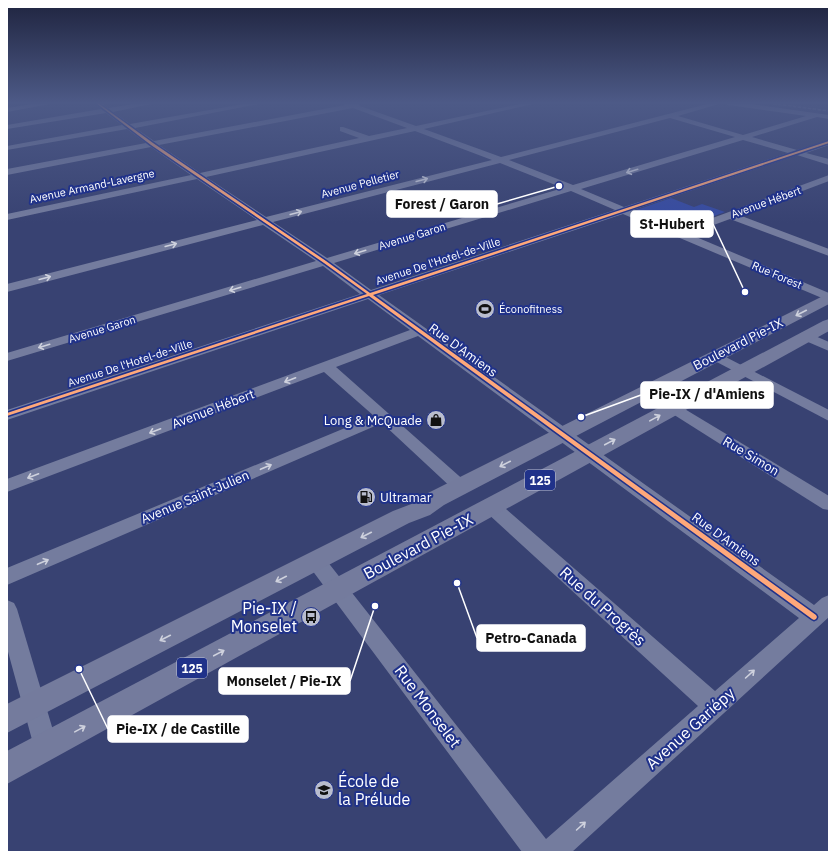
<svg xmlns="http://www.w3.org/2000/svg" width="836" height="859" font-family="'IBM Plex Sans',sans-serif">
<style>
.green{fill:#364ba2}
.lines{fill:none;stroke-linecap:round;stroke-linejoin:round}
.minor{fill:#747c9e;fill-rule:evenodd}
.major{fill:#747b9d;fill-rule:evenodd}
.rail{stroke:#747c9d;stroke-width:1.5;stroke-dasharray:3.5 1.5;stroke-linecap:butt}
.cycleway-casing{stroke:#20328a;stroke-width:3}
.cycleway{fill:#fea87a;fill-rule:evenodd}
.oneway{stroke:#ced1dd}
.labels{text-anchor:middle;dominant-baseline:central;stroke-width:4;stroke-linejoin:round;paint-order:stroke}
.far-street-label{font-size:11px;fill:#fff;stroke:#20328a}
.far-poi-label{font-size:11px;fill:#fff;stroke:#20328a;text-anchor:start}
.shield{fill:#20328a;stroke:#bcc2dc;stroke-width:1}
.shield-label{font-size:12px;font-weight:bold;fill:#fff}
.street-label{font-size:13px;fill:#fff;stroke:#20328a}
.poi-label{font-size:13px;fill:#fff;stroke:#20328a;text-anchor:end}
.near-street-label{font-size:16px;fill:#fff;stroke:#20328a}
.near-poi-label{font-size:16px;fill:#fff;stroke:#20328a;text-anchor:end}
.leader{fill:none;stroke:#fff;stroke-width:1.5}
.callout-dot{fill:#fff;stroke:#20328a;stroke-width:1.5}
.callout{fill:#fff;stroke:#fff;stroke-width:1.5}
.callout-label{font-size:14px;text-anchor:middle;font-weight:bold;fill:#111}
</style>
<rect width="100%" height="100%" fill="#384272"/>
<polygon class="green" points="671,198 694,207 702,204 725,212 682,228 636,210"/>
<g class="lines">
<g class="minor">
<polygon points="38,103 55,103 7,112 7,108"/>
<path d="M94,103h8l6,5 32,-5h16l-43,9 17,12 119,-21h15l-129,25 19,13 191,-36 -2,-2 16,1 1,2 56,20 108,-23h13l-113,26 77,28 210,-54h11l-44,13 65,19 63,-19 -78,-11 -3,-2h19l85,12v4l-12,-2 -65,20 45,13 32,-10v5l-23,8 23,6v6l-32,-10 -164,55 47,20 149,-55v6l-90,34 90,34v7l-99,-37 -41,15 140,59v8l-206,-87 -244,81 435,310 8,-7 7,-3v22l-257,235h-50l-213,-286 -3,-5 3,-5 7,-3 7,3 223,283 152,-133 -212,-194 -3,-5 3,-5 6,-1 6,1 217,189 84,-73 -381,-282 -82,31 131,116 3,4 -3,4 -6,2 -6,-2 -73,-68 -375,162v-17l367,-152 -50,-44 -317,120v-13l403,-149 -42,-31 -361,121v-10l353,-116 -37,-28 -316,95v-8l309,-92 -53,-36 -256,67v-8l250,-64 -60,-41 -190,41v-6l184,-39 -40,-28 -144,28v-6l139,-26 -19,-14 -120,21v-4l115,-21 -16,-12 -99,16v-4l94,-16zM353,108l54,20 -38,8 -26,-9h-3v4l19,7 -159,35 -41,-28zM670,118l65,19 -162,48 -64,-25zM415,131l77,29 -226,57 -60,-40zM743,140l45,13 -164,54 -43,-18zM500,163l63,25 -236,70 -54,-36zM571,191l44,19 -244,80 -37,-27z"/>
<polygon points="806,332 829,342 829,351 801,339 799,336 801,333"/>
<polygon points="716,352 829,410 829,421 711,359 709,356 711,353"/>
<polygon points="673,403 678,405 829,496 829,510 823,509 668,411 665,408 668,405"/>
<polygon points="7,600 14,603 17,609 58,747 55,756 46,759 37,756 34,747 7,648"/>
</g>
<g class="major">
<polygon points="829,293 829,304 444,505 430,515 409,523 7,733 7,704 393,511 414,503 428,493"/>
<polygon points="829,319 829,331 7,784 7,751 823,321"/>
</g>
<polyline class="rail" points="768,103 829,111"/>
<g class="cycleway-casing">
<polygon id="cycleway" points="96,103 98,103 153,143 326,261 370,293 829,141 829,143 373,295 816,615 817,617 816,619 814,620 812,619 369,296 7,416 7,413 367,294 324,263 151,145"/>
</g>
<use href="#cycleway" class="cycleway"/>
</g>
<defs><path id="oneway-shaft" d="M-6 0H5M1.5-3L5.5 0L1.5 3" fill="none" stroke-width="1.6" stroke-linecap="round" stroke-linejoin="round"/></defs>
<g class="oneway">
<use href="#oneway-shaft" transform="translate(632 171) rotate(163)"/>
<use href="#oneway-shaft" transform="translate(422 180) rotate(-15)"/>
<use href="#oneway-shaft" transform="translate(296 213) rotate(-15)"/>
<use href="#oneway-shaft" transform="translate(171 245) rotate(-15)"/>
<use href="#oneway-shaft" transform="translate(360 252) rotate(163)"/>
<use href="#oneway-shaft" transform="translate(45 278) rotate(-15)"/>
<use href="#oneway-shaft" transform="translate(235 289) rotate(163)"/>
<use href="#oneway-shaft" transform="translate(801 313) rotate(153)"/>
<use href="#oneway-shaft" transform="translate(44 346) rotate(163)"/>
<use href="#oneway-shaft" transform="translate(290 380) rotate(159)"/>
<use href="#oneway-shaft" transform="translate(655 418) rotate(-29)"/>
<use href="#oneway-shaft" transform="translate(155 431) rotate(159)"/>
<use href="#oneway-shaft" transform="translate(610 442) rotate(-28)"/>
<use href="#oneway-shaft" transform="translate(505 464) rotate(153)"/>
<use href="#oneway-shaft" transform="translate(266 467) rotate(-23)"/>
<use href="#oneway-shaft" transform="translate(33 476) rotate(159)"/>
<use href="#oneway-shaft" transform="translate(366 535) rotate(153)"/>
<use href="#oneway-shaft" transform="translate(43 562) rotate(-23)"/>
<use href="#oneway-shaft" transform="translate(281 579) rotate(153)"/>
<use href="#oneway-shaft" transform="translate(165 638) rotate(153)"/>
<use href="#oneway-shaft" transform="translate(219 653) rotate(-28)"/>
<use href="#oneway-shaft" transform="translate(750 674) rotate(-42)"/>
<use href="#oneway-shaft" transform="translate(80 729) rotate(-29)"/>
<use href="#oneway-shaft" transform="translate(581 826) rotate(-42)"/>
</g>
<linearGradient id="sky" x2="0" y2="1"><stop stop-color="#1f243f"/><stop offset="0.46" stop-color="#4d5a87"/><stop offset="1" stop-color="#4d5a87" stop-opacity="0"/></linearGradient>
<rect width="836" height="223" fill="url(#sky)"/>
<defs>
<g id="stadium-disc" transform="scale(1)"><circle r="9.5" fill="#b9bdce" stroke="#20328a"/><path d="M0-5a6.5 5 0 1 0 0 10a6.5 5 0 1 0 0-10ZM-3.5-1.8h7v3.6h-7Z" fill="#111"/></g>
<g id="shop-disc" transform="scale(1)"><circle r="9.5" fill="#b9bdce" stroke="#20328a"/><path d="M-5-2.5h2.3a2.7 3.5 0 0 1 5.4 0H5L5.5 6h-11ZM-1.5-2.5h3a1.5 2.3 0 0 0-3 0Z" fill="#111"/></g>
<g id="fuel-disc" transform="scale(1)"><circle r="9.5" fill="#b9bdce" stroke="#20328a"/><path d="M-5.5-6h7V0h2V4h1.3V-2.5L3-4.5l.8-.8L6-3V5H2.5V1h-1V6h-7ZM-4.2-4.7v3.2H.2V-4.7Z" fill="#111"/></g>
<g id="bus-disc" transform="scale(1)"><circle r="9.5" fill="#b9bdce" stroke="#20328a"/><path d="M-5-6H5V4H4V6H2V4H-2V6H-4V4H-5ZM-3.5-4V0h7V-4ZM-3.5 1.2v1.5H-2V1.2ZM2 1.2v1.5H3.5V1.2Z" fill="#111"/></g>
<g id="school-disc" transform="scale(1)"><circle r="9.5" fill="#b9bdce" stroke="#20328a"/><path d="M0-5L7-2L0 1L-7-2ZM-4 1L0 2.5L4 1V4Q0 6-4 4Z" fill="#111"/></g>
</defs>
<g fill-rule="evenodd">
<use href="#stadium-disc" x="485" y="309"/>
<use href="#shop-disc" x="436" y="420"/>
<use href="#fuel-disc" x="366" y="497"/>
<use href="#bus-disc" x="311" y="617"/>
<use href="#school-disc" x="324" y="790"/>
</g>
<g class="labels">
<g class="far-street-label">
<text transform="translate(360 184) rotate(-15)">Avenue Pelletier</text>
<text transform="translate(92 186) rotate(-12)">Avenue Armand-Lavergne</text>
<text transform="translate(766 202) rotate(-20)">Avenue Hébert</text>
<text transform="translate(412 236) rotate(-17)">Avenue Garon</text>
<text transform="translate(438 261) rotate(-18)">Avenue De l'Hotel-de-Ville</text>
<text transform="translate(777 275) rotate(23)">Rue Forest</text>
<text transform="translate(102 329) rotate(-17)">Avenue Garon</text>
<text transform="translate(130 363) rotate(-18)">Avenue De l'Hotel-de-Ville</text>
</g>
<g class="far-poi-label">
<text x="499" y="309">Éconofitness</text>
</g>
<g class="shield">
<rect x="525" y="470" width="30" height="20" rx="3"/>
<rect x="177" y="658" width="30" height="20" rx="3"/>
</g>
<g class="shield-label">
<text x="540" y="480">125</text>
<text x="192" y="668">125</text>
</g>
<g class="street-label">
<text transform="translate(738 344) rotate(-27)">Boulevard Pie-IX</text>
<text transform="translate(463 350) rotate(36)">Rue D'Amiens</text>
<text transform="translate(213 409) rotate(-21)">Avenue Hébert</text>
<text transform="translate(751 456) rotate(31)">Rue Simon</text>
<text transform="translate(195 497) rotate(-23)">Avenue Saint-Julien</text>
<text transform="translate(726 539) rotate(36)">Rue D'Amiens</text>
</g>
<g class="poi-label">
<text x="422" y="420">Long &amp; McQuade</text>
<text x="380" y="497" text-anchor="start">Ultramar</text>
</g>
<g class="near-street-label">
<text transform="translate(418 546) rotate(-28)">Boulevard Pie-IX</text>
<text transform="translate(603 606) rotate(42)">Rue du Progrès</text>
<text transform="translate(428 706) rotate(53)">Rue Monselet</text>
<text transform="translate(690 728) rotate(-42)">Avenue Gariépy</text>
</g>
<g class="near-poi-label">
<text x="297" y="608">Pie-IX /<tspan x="297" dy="18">Monselet</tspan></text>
<text x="338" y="781" text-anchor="start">École de<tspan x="338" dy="18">la Prélude</tspan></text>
</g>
</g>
<path class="leader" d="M559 186L497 204M745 292L713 224M581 417L641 395M457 583L477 638M375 606L350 681M79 669L108 729"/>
<g class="callout-dot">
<circle cx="559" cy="186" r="4"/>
<circle cx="745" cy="292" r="4"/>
<circle cx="581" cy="417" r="4"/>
<circle cx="457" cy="583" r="4"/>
<circle cx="375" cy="606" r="4"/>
<circle cx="79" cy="669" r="4"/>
</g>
<g class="callout">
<rect x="387" y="191" width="110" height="26" rx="4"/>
<rect x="631" y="211" width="82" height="26" rx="4"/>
<rect x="641" y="382" width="132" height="26" rx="4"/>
<rect x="477" y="625" width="108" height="26" rx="4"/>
<rect x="219" y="668" width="131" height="26" rx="4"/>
<rect x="108" y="716" width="140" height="26" rx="4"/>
</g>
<g class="callout-label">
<text x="442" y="209">Forest / Garon</text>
<text x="672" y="229">St-Hubert</text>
<text x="707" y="399">Pie-IX / d'Amiens</text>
<text x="531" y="643">Petro-Canada</text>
<text x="284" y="686">Monselet / Pie-IX</text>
<text x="178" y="734">Pie-IX / de Castille</text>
</g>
<rect width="836" height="859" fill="none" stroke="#ffffff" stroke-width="16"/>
</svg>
